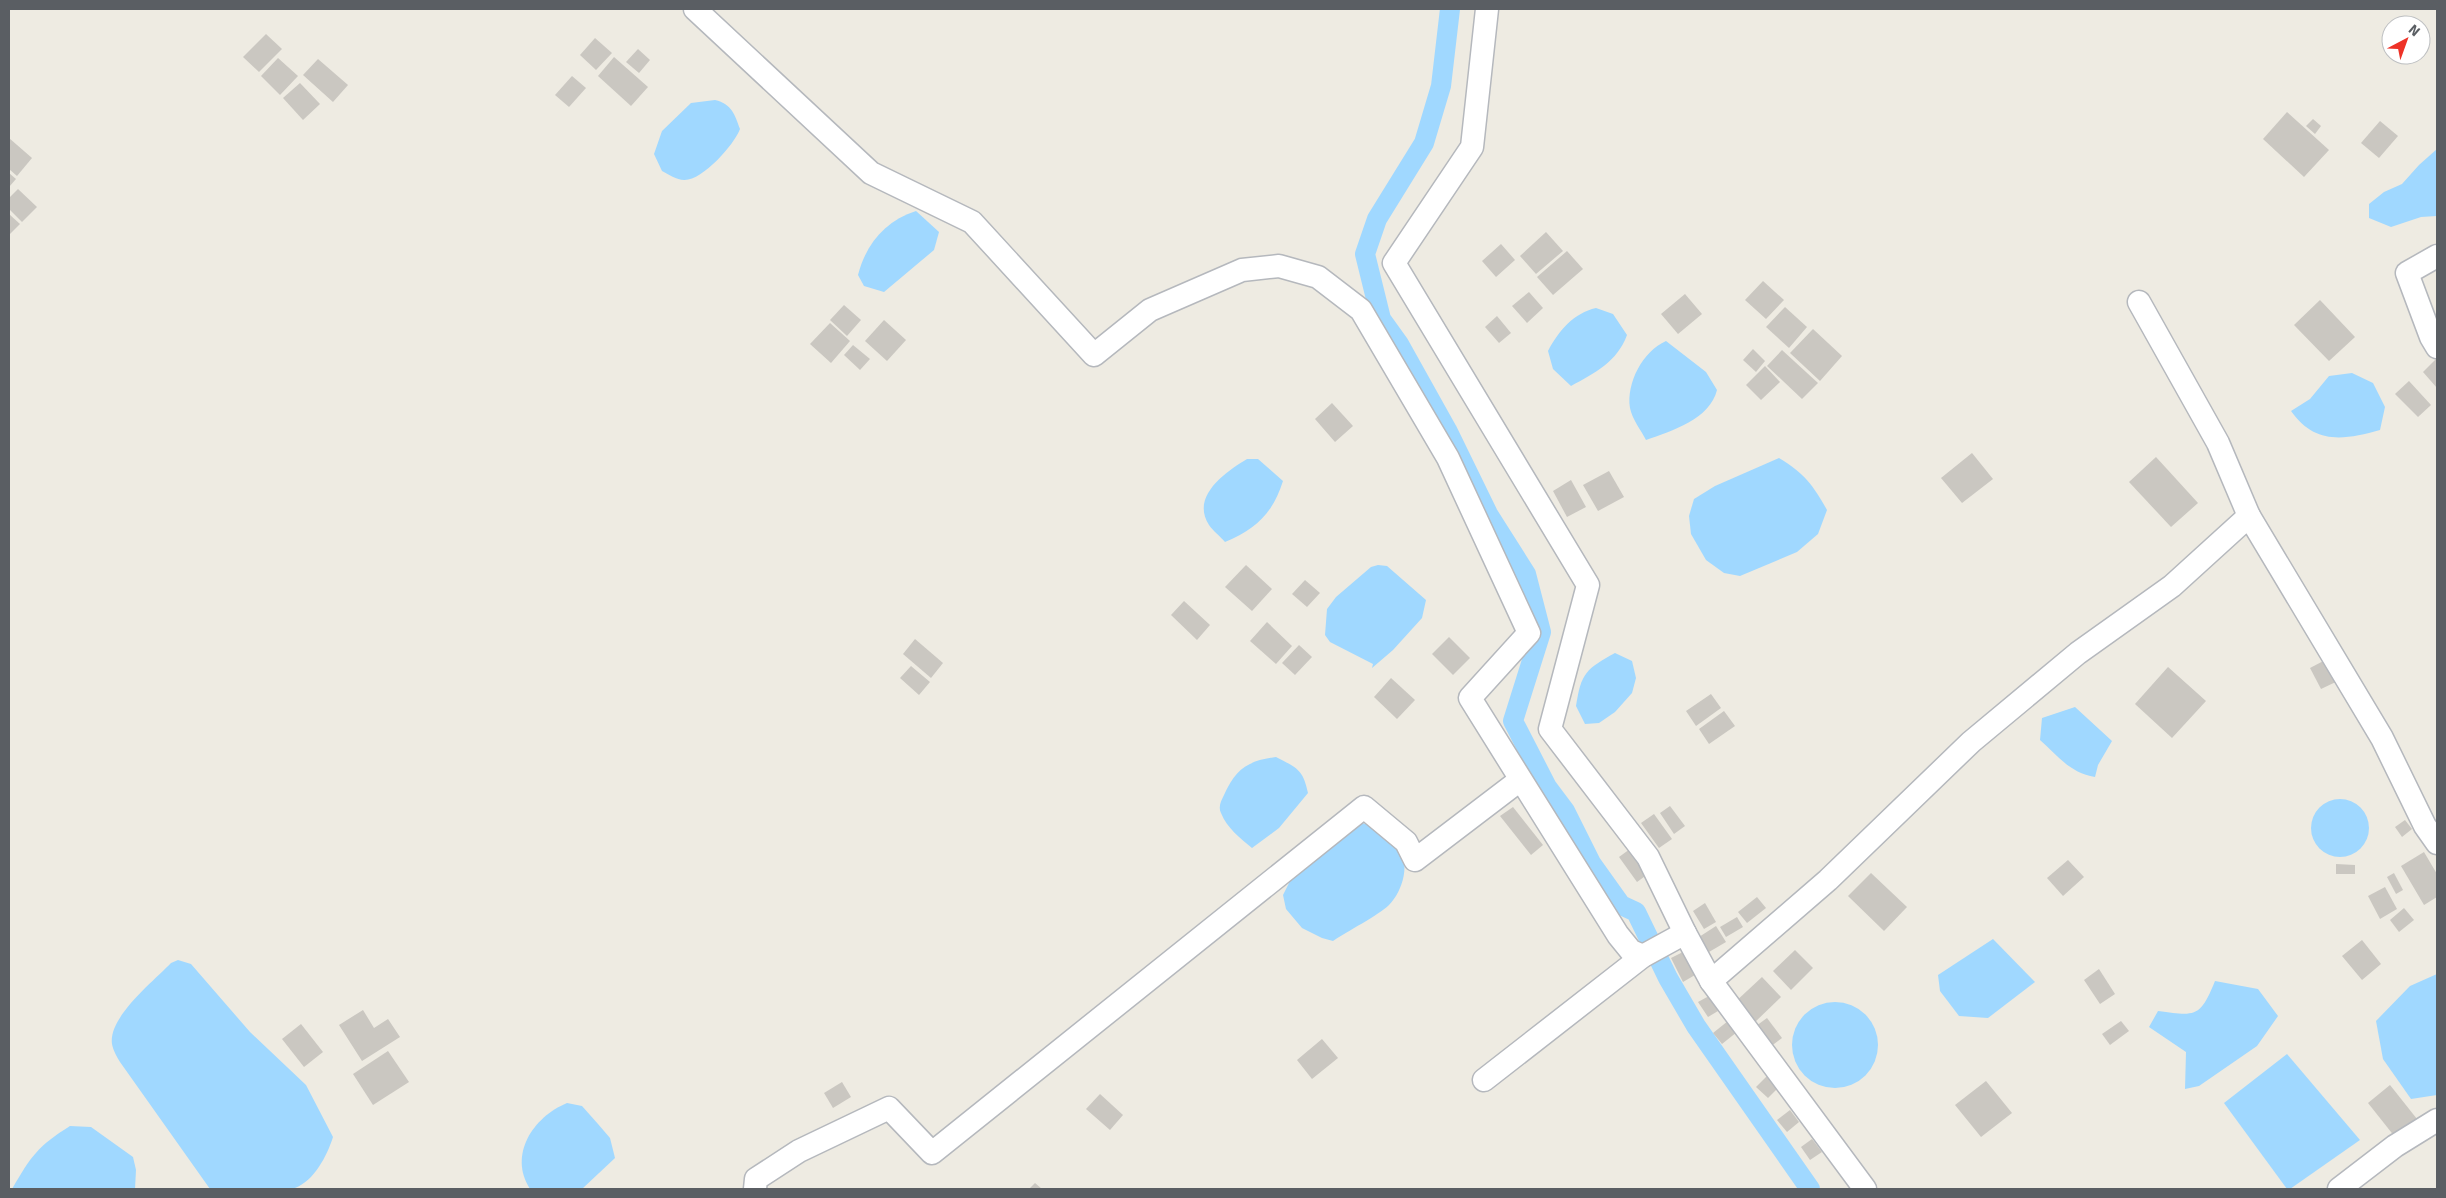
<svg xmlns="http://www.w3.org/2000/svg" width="2446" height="1198" font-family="Signika,sans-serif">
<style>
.water{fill:#a0d8ff}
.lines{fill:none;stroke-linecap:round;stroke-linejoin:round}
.canal{stroke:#a0d8ff;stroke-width:20}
.building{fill:#cac7c1}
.street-casing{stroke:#b5b8bd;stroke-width:25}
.street{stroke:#fff;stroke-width:22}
</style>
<rect width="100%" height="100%" fill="#eeebe2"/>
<g class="water">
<path d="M715,100c17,4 20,15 25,29 -6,16 -38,52 -56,51 -7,0 -16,-6 -22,-9l-8,-17 8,-23 29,-28z"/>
<polygon points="2437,149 2437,216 2421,217 2391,227 2369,218 2369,204 2384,192 2402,184 2419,165"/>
<path d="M916,211l23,21 -5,18 -50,42 -20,-6 -6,-11c8,-31 27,-54 58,-64z"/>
<path d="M1596,308l17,6 14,21c-10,27 -32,38 -56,51l-18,-17 -5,-18c11,-21 26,-38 48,-43z"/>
<path d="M1666,341l40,31 11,18c-7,29 -45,41 -71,50 -5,-10 -14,-21 -16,-32 -4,-25 13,-57 36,-67z"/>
<path d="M2352,373l21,10 12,24 -5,23c-36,10 -65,15 -89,-19l19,-12 19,-23z"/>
<path d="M1779,458c25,15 34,27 48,52l-9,24 -21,18 -57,24 -16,-3 -18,-13 -15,-26 -2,-18 5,-17 21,-13z"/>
<path d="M1247,459h11l25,22c-10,32 -27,48 -58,61 -5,-6 -12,-11 -16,-17 -19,-29 18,-54 38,-66z"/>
<polygon points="1378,565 1387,566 1426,600 1422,618 1393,650 1372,668 1373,664 1330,642 1325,635 1327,609 1336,597 1371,567"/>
<path d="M1615,653l17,8 4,17 -4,15 -17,19 -16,11 -14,1 -9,-18c5,-33 10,-37 39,-53z"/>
<path d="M2075,707l37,34 -14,24 -3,12c-25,-4 -37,-21 -55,-37l2,-22z"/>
<path d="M1276,757c21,11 27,12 32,36l-29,35 -27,20c-12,-10 -25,-20 -31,-35 -3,-6 0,-12 3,-18 12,-27 24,-34 52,-38z"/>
<circle cx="2340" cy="828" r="29"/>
<path d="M1361,823c16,3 23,11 35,22 16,16 7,46 -7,60 -10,10 -43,27 -56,36l-11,-3 -20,-10 -16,-19 -3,-14 7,-14z"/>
<polygon points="1993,939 2035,982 1988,1018 1959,1016 1940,991 1938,975"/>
<path d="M178,960l13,4 59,68 56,53 27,52c-6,19 -19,44 -38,51 -11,5 -70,1 -85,1l-90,-127c-3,-5 -7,-12 -8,-18 -4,-27 42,-63 59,-81z"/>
<polygon points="2437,974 2437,1095 2411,1099 2383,1059 2376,1021 2410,986"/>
<path d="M2215,981l43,8 20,27 -21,30 -58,40 -14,3 1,-37 -37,-25 9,-16c38,5 42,7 57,-30z"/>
<circle cx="1835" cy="1045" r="43"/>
<polygon points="2287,1054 2360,1140 2290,1189 2287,1189 2224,1103"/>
<path d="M567,1103l15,3 16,18 12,14 5,20 -33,31h-52c-22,-34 3,-72 37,-86z"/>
<path d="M70,1126l21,1 42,30 3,13 -1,19h-123c19,-33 26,-43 58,-63z"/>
</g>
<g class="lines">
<polyline class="canal" points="1450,9 1441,86 1424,143 1377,219 1365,254 1381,319 1399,344 1447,430 1488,514 1526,574 1541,632 1513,721 1547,787 1565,811 1591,863 1621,905 1636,912 1668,978 1696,1026 1810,1189"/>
</g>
<g class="building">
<polygon points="266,34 282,49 259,72 243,57"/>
<polygon points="595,38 612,53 596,70 580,55"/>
<polygon points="638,49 650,60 639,73 626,62"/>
<polygon points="614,57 648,87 631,106 598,76"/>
<polygon points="278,58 298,76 280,95 261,76"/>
<polygon points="318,59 348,85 333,102 303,75"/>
<polygon points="572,76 586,88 569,107 555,95"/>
<polygon points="300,83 320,104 303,120 283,98"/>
<polygon points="2287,112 2329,150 2304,177 2263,139"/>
<polygon points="2313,119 2321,126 2315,134 2306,126"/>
<polygon points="2380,121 2398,136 2379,158 2361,143"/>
<polygon points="9,138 32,158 17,176 9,169"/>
<polygon points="9,173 16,179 9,187"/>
<polygon points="18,189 37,207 22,222 9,209 9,198"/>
<polygon points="9,214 20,224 9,235"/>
<polygon points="1546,232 1563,251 1536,274 1520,256"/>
<polygon points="1501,244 1515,260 1496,277 1482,261"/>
<polygon points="1567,251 1583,269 1553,295 1537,277"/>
<polygon points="1763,281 1784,300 1766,319 1745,300"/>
<polygon points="1529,292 1543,308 1527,323 1512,306"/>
<polygon points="1685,294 1702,314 1678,334 1661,314"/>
<polygon points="2320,300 2355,337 2329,361 2294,325"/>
<polygon points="844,305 861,320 847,336 830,320"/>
<polygon points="1785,307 1807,327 1789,348 1766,327"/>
<polygon points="1497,316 1511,333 1499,343 1485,327"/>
<polygon points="884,320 906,340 887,361 865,341"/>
<polygon points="830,323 850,341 831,363 810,344"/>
<polygon points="1813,329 1842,356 1820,381 1790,353"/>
<polygon points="853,345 870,359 860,370 844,355"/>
<polygon points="1753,349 1765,361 1756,372 1743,360"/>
<polygon points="1782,350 1818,383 1802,399 1767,366"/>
<polygon points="2437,358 2437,388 2423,372"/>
<polygon points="1765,366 1780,382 1761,400 1746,385"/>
<polygon points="2409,381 2431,405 2418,417 2395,394"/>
<polygon points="1332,403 1353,426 1335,442 1315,419"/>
<polygon points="1972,453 1993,479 1962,503 1941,478"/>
<polygon points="2156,457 2198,503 2171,527 2129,482"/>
<polygon points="1609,471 1624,497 1598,511 1583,485"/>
<polygon points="1571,480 1586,507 1567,517 1553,491"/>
<polygon points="1246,565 1272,589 1252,611 1225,587"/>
<polygon points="1305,580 1320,593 1307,607 1292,594"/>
<polygon points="1184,601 1210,625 1197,640 1171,615"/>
<polygon points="1267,622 1292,646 1276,664 1250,641"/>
<polygon points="1449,637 1470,658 1453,675 1432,654"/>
<polygon points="915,639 943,663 931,678 903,654"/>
<polygon points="1299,645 1312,657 1295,675 1282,663"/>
<polygon points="2331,657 2342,679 2321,689 2310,668"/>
<polygon points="911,666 930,682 919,695 900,678"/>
<polygon points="2168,667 2206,701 2172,738 2135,704"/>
<polygon points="1391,678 1415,700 1397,719 1374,697"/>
<polygon points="1711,694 1721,708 1696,726 1686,711"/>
<polygon points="1724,711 1735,726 1709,744 1699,729"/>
<polygon points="1670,806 1685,826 1674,834 1660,813"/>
<polygon points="1513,807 1543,845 1531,855 1500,816"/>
<polygon points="1654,814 1672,839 1659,848 1641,823"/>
<polygon points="2405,820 2412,829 2402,837 2395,827"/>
<polygon points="1630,849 1648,874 1637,882 1619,857"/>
<polygon points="2424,852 2437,874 2437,897 2424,905 2401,866"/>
<polygon points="2068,860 2084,877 2063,896 2047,878"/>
<polygon points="2336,864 2355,865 2355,874 2336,874"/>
<polygon points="1871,873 1907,907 1884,931 1848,896"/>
<polygon points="2394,873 2403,890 2396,894 2387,877"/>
<polygon points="2385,887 2397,909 2380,919 2368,896"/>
<polygon points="1757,897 1766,908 1747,923 1738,912"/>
<polygon points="1705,903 1716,922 1704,929 1693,911"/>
<polygon points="2404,908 2414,920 2399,932 2390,920"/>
<polygon points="1737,917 1743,927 1726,937 1720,927"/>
<polygon points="1716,926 1726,942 1709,952 1699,937"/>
<polygon points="2362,940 2381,964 2362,980 2342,956"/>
<polygon points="1795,950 1813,968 1791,990 1773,971"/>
<polygon points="1683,952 1695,975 1683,982 1671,958"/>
<polygon points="2099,969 2115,994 2100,1004 2084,980"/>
<polygon points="1762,977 1781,997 1752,1025 1733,1004"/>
<polygon points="1709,996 1718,1011 1708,1017 1698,1002"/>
<polygon points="363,1010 374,1028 388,1019 400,1037 362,1061 339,1025"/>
<polygon points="1767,1018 1782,1038 1770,1047 1756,1026"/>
<polygon points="1728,1021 1737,1032 1722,1044 1713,1033"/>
<polygon points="2121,1021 2129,1031 2110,1045 2102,1034"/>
<polygon points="301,1024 323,1052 304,1067 282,1039"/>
<polygon points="1322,1039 1338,1058 1312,1079 1297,1060"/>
<polygon points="388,1051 409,1082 373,1105 353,1074"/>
<polygon points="1767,1076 1778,1088 1768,1098 1756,1087"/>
<polygon points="1986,1081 2012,1113 1981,1137 1955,1105"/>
<polygon points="842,1082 851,1097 833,1108 824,1093"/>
<polygon points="2390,1085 2417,1119 2395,1137 2368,1103"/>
<polygon points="1100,1094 1123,1115 1110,1130 1086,1109"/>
<polygon points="1790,1110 1799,1122 1787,1132 1777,1120"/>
<polygon points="1812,1139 1822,1152 1810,1160 1801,1147"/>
<polygon points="1035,1183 1042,1189 1029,1189"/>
</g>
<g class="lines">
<g class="street-casing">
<g id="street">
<polyline points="695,9 871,173 972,222 1094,355 1150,310 1242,270 1279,266 1318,277 1361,310 1448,458 1529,633 1470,698 1618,935 1631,951 1643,956"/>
<polyline points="1487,9 1472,147 1394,263 1588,585 1550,729 1648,857 1685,933 1711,981 1865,1189"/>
<polyline points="2437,256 2407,273 2431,337 2437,347"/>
<polyline points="2139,302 2218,443 2249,516"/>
<polyline points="1711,981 1828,880 1971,742 2078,653 2172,586 2249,516 2382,738 2425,826 2437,843"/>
<polyline points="1484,1080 1643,956 1685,933"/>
<polyline points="755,1189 756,1179 799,1151 889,1108 932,1153 1364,807 1406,842 1415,860 1520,780"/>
<polyline points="2339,1189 2395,1146 2437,1120"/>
</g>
</g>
<use href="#street" class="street"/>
</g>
<rect width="2446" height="1198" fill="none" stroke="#5a5e63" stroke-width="20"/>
<g transform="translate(2406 40) rotate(41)"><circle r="24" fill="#ffffff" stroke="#bdbfc1"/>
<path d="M0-4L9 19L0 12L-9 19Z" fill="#ee3227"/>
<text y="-8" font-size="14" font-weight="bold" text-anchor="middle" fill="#5a5e63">N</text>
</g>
</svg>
